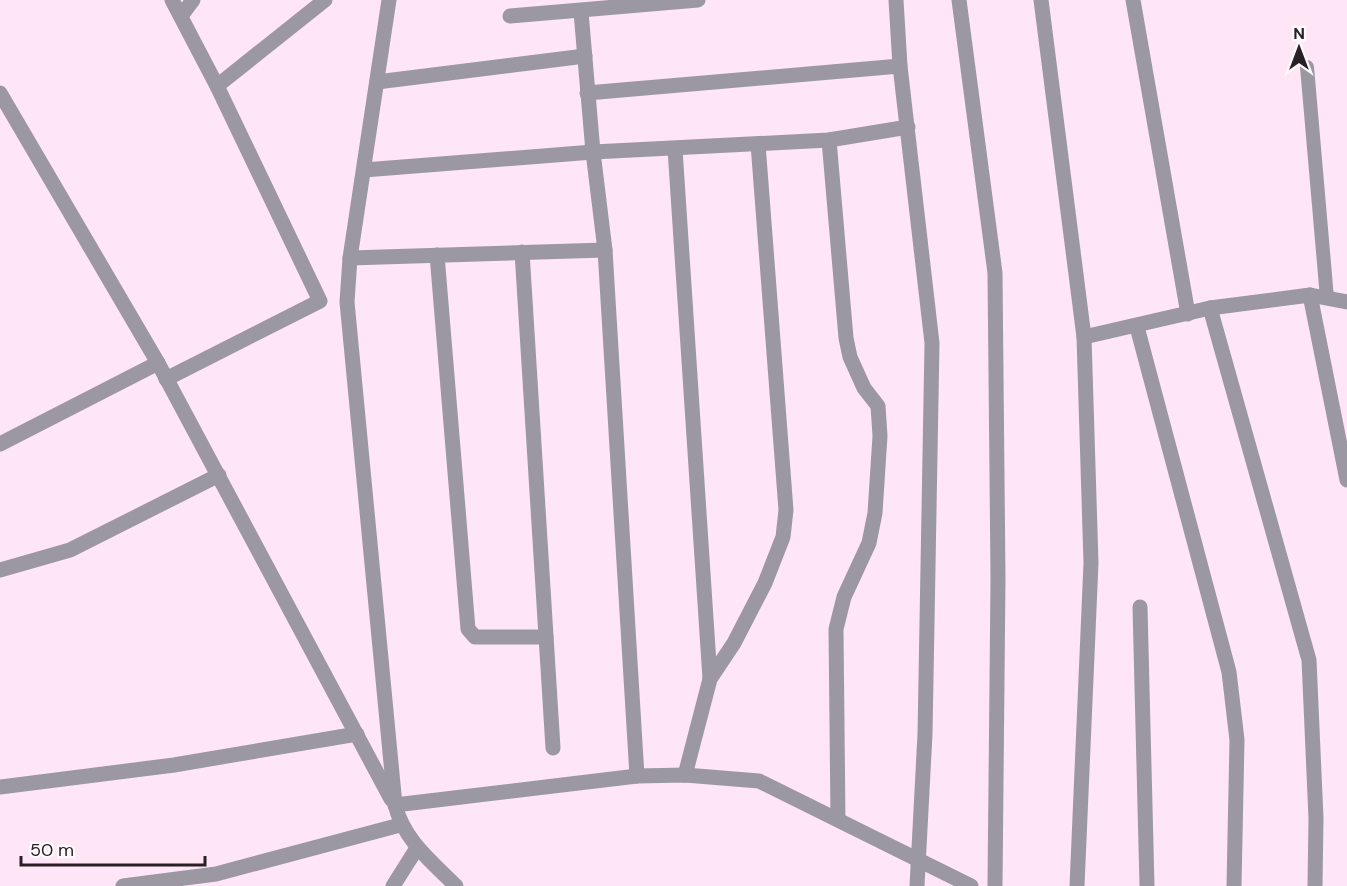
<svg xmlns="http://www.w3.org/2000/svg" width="1347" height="886" font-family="'DM Sans',sans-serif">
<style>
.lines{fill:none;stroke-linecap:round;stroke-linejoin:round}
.lane{stroke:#9c98a2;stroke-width:14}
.street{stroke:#9c98a2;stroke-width:15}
</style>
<rect width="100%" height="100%" fill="#fee6f6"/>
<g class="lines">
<polyline class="lane" points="1307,67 1327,298"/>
<g class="street">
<path d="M389,0l-39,258 -3,44 48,503c9,35 36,56 61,81"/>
<polyline points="896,0 900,66 932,343 925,734 917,886"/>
<polyline points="959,0 995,273 998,578 995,886"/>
<polyline points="1041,0 1084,337 1091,563 1077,886"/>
<polyline points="1133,0 1188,314"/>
<polyline points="581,12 593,152 605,250 637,776"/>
<polyline points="181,16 193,0"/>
<polyline points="510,16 698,0"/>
<polyline points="377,82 585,56"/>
<polyline points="217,86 325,0"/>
<polyline points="0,93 158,363 391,799"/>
<polyline points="587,93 900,66"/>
<polyline points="829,140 846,338 850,357 864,388 878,406 880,436 875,513 869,543 844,597 836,629 838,820"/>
<polyline points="675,149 710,679"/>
<polyline points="364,170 593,152 829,140 908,127"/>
<polyline points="522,252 553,748"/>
<polyline points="437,255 468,629 475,637 546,637"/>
<polyline points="350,258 605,250"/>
<polyline points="1310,295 1347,480"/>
<polyline points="1210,308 1309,660 1316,818 1315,886"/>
<polyline points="1137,327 1229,672 1237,740 1234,886"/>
<polyline points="1084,337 1210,308 1310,295 1347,302"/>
<polyline points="166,379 320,301 217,86 172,0"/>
<polyline points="0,444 158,363"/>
<polyline points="0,570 70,550 219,475"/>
<polyline points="1140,607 1147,886"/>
<polyline points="685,775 710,679 734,643 765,583 783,537 786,510 758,144"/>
<polyline points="0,787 174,765 357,734"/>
<polyline points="395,805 637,776 685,775 759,781 971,886"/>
<polyline points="123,886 216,874 400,825"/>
<polyline points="393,886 417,848"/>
</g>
</g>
<g transform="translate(1299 48)" stroke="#fefafd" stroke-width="4.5" paint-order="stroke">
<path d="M0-4.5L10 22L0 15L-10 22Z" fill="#292026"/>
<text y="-9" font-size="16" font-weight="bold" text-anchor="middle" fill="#292026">N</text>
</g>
<path d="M21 856v9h184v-9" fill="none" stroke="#292026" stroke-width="3"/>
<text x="30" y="856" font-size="18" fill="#292026" stroke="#fefafd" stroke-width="4.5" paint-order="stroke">50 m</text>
</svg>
